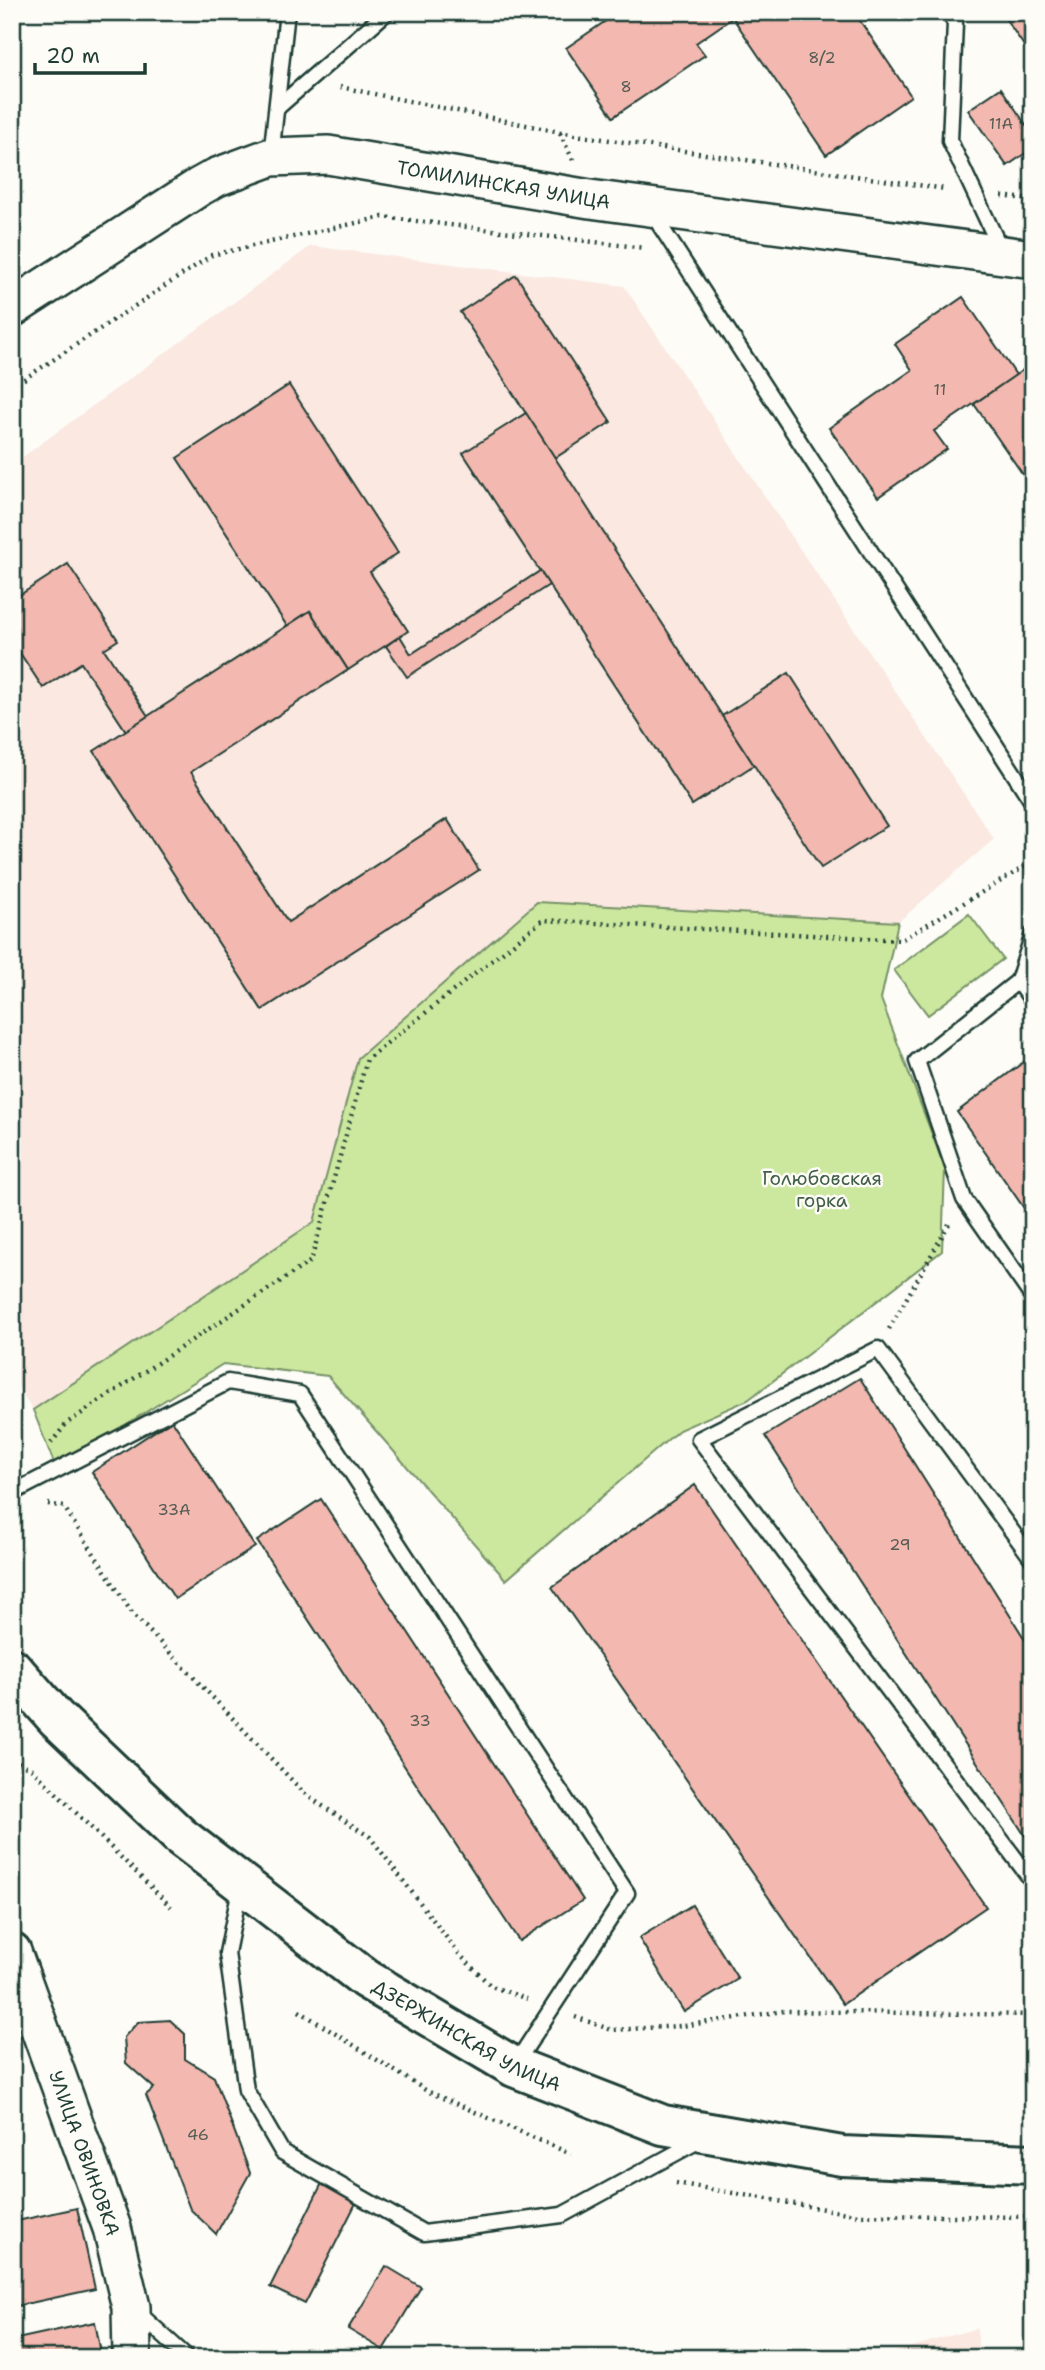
<svg xmlns="http://www.w3.org/2000/svg" width="1045" height="2370" font-family="'Shantell Sans',sans-serif">
<style>
.built{fill:#fae8e1}
.green{fill:#cce79e;stroke:#769269;stroke-width:2}
.building{fill:#f3b8af;stroke:#1f3d34;stroke-width:2}
.lines{fill:none;stroke-linecap:round;stroke-linejoin:round}
.service-casing{stroke:#1f3d34;stroke-width:19}
.tertiary-casing{stroke:#1f3d34;stroke-width:42}
.secondary-casing{stroke:#1f3d34;stroke-width:44}
.path{stroke:#1f3d34;stroke-width:4.5;stroke-dasharray:2 5;stroke-linecap:butt}
.service{stroke:#fdfcf7;stroke-width:14}
.tertiary{stroke:#fdfcf7;stroke-width:37}
.secondary{stroke:#fdfcf7;stroke-width:38}
.labels{text-anchor:middle;dominant-baseline:central;stroke-width:5;stroke-linejoin:round;paint-order:stroke}
.number-label{font-size:16px;fill:#545c53}
.street-label{font-size:19px;fill:#1f3d34;stroke:#fdfcf7}
.park-label{font-size:19px;fill:#425f49;stroke:#fdfcf7}
</style>
<rect width="100%" height="100%" fill="#fdfcf7"/>
<filter id="ink" filterUnits="userSpaceOnUse"><feTurbulence type="fractalNoise" baseFrequency=".0143" numOctaves="2"/><feDisplacementMap in="SourceGraphic" scale="14" xChannelSelector="R" yChannelSelector="G"/><feConvolveMatrix kernelMatrix="1 2 1 2 8 2 1 2 1" color-interpolation-filters="sRGB"/></filter>
<g filter="url(#ink)">
<g class="built">
<polygon points="311,246 624,286 994,839 898,922 537,902 358,1058 314,1222 33,1410 12,1378 12,465"/>
<polygon points="977,2328 979,2358 874,2358"/>
</g>
<g class="green">
<polygon points="537,902 898,922 881,999 945,1169 942,1251 748,1400 679,1430 506,1580 328,1376 223,1364 56,1468 33,1410 314,1222 358,1058"/>
<polygon points="969,914 1003,959 928,1015 894,970"/>
</g>
<g class="building">
<polygon points="619,12 741,12 696,43 705,55 613,117 566,48"/>
<polygon points="741,12 854,12 911,96 826,155 733,18"/>
<polygon points="1001,12 1033,12 1033,59"/>
<polygon points="1001,88 1033,135 1033,148 1007,166 968,110"/>
<polygon points="516,275 611,422 555,458 460,312"/>
<polygon points="963,297 1016,375 934,431 947,449 878,497 829,428 912,370 895,344"/>
<polygon points="1033,363 1033,489 974,404"/>
<polygon points="289,385 398,553 370,572 408,631 348,670 310,611 287,626 177,458"/>
<polygon points="526,413 754,765 692,805 463,453"/>
<polygon points="68,564 118,640 104,649 148,716 126,731 81,663 43,688 12,641 12,600"/>
<polygon points="540,571 549,585 407,677 386,646 400,636 411,654"/>
<polygon points="310,611 348,670 191,772 288,922 447,819 479,870 262,1010 94,751"/>
<polygon points="789,673 887,826 821,868 722,716"/>
<polygon points="1033,1055 1033,1221 957,1112"/>
<polygon points="860,1378 1033,1652 1033,1848 765,1436"/>
<polygon points="172,1420 255,1547 175,1599 92,1472"/>
<polygon points="695,1485 986,1907 843,2004 552,1587"/>
<polygon points="321,1499 583,1900 519,1941 257,1541"/>
<polygon points="692,1905 738,1979 684,2012 639,1938"/>
<polygon points="170,2020 185,2034 185,2059 214,2077 250,2173 216,2234 190,2209 146,2095 154,2088 126,2063 124,2037 138,2022"/>
<polygon points="322,2183 357,2201 305,2304 270,2287"/>
<polygon points="77,2208 95,2289 12,2307 12,2222"/>
<polygon points="386,2266 421,2287 383,2350 348,2329"/>
<polygon points="95,2322 102,2358 12,2358 12,2340"/>
<polygon points="684,2352 685,2358 635,2358"/>
</g>
<g class="lines">
<g class="service-casing">
<g id="service">
<polyline points="948,12 955,23 950,141 1002,252"/>
<polyline points="277,108 387,12"/>
<polyline points="271,156 287,12"/>
<polyline points="652,213 1033,803"/>
<polyline points="1033,934 1018,981 917,1061 964,1199 1033,1298"/>
<polyline points="1018,981 1033,1002"/>
<polyline points="12,1493 228,1382 300,1394 627,1893 514,2066"/>
<polyline points="1033,1560 878,1349 699,1439 1033,1882"/>
<polyline points="240,1888 227,1953 246,2090 282,2152 424,2233 562,2215 700,2140"/>
<polyline points="135,2310 188,2358"/>
</g>
</g>
<g class="tertiary-casing">
<g id="tertiary">
<path id="s1" d="M12,308l187,-121 18,-10 54,-20 57,-2 262,44 443,60"/>
<path id="s2" d="M12,1952l100,276 19,79 1,51"/>
</g>
</g>
<g class="secondary-casing">
<g id="secondary">
<path id="s3" d="M12,1668l44,50 124,118 186,143 148,88 149,58 179,31 191,8"/>
</g>
</g>
<g class="path">
<polyline points="340,87 575,135 945,189"/>
<polyline points="560,133 573,160"/>
<polyline points="1002,196 1033,200"/>
<polyline points="12,387 212,255 383,217 645,248"/>
<polyline points="889,1329 949,1224"/>
<polyline points="51,1443 67,1423 311,1261 367,1059 543,920 901,940 1033,862"/>
<polyline points="48,1504 64,1507 132,1613 306,1795 370,1837 459,1954 491,1986 527,1999"/>
<polyline points="12,1759 32,1769 171,1907"/>
<polyline points="299,2011 427,2091 571,2154"/>
<polyline points="575,2017 612,2030 681,2026 784,2011 1033,2015"/>
<polyline points="676,2183 858,2215 1033,2217"/>
</g>
<use href="#service" class="service"/>
<use href="#tertiary" class="tertiary"/>
<use href="#secondary" class="secondary"/>
</g>
</g>
<g class="labels">
<g class="number-label">
<text x="822" y="57">8/2</text>
<text x="626" y="86">8</text>
<text x="1001" y="123">11А</text>
<text x="940" y="389">11</text>
<text x="174" y="1509">33А</text>
<text x="900" y="1544">29</text>
<text x="420" y="1720">33</text>
<text x="198" y="2134">46</text>
</g>
<g class="street-label">
<text stroke="none"><textPath href="#s1" startOffset="536">ТОМИЛИНСКАЯ УЛИЦА</textPath></text>
<text stroke="none"><textPath href="#s3" startOffset="588">ДЗЕРЖИНСКАЯ УЛИЦА</textPath></text>
<text stroke="none"><textPath href="#s2" startOffset="214">УЛИЦА ОВИНОВКА</textPath></text>
</g>
<g class="park-label">
<text x="822" y="1178">Голюбовская<tspan x="822" dy="22">горка</tspan></text>
</g>
</g>
<rect width="1045" height="2370" fill="none" stroke="#fdfcf7" stroke-width="42"/>
<rect x="21" y="21" width="1003" height="2328" fill="none" stroke="#1f3d34" stroke-width="2.5" filter="url(#ink)"/>
<path d="M35 63v10h110v-10" fill="none" stroke="#1f3d34" stroke-width="3.5"/>
<text x="46" y="63" font-size="21" fill="#1f3d34" stroke="#fdfcf7" stroke-width="5" paint-order="stroke">20 m</text>
</svg>
